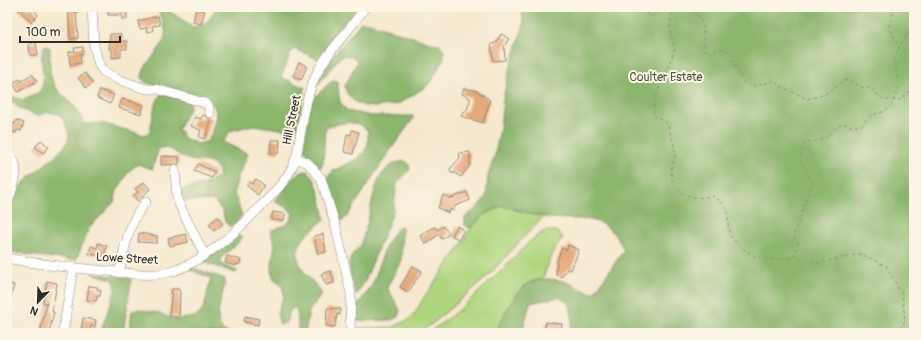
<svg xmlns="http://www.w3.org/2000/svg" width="921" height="340" font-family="Pangolin,sans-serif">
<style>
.green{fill:#b0d57f;stroke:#6e8055}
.forest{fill:#8cb66e;stroke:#5c704c}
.building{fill:#e5a97a}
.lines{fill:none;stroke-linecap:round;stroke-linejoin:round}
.minor-casing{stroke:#908a7c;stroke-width:10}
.path{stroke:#908a7c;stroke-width:1;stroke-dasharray:3 3;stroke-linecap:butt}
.minor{stroke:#fff;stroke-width:9}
.labels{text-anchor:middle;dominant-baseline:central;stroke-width:4;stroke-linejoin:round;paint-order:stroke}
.park-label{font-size:12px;fill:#4c5640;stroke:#fcf5e5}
.street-label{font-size:12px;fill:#2b2b2b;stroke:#fcf5e5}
</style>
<rect width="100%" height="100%" fill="#fcf5e5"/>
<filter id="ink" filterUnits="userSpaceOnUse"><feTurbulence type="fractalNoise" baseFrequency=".025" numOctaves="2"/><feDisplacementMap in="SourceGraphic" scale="8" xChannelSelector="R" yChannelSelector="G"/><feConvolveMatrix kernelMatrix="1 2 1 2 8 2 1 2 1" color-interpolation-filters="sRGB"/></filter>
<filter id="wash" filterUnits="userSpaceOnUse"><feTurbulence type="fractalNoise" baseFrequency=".012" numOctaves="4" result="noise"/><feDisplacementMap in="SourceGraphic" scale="16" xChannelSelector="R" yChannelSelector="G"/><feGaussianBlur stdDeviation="0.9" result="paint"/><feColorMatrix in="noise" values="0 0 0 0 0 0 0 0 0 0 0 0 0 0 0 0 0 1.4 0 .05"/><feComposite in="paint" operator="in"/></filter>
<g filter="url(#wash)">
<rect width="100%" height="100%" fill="#f5e8cd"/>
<g class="green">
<polygon points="502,206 544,217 535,225 488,276 432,324 418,333 353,333 357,328 393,327 408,320 414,315 423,299 460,247 471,228 485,214"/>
<path d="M545,231h11l7,6 -12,18 -8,23 -17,6 -10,10 -21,39h-67c28,-19 54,-43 78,-67 13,-12 23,-27 39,-35z"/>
</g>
<g class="forest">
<path d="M163,7l30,20c14,-2 17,-7 23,-20h143l-1,4 -36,46 -4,2 -23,-10 -4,3 -10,25 24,11 -8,40 -3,3 -41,-6 -23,6 -7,11 25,12 -11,25 -3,14 8,22 -7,10 -4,2 -6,-5 -2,-10 -9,-12 -28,1 -6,-4 2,-8c14,-2 25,-4 37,-13v-6c-11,-13 -18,-6 -31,-11 -12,-3 -16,-14 -29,-11l-7,21 -14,-5 -9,7 -12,20 -3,11 -25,26 -13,32 -40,-4 -29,-5c0,-23 1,-46 15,-66 10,-13 45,-33 47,-48 0,-8 -5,-17 -10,-23l-11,-2 -11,4 -14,-6 -16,-10v-6l15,6c5,-2 13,-4 17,-8 11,-13 -3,-32 6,-47l5,3c0,12 -2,26 4,37 9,15 27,20 29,39l18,-1 43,12 6,-3 5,-27 6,-11 28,8 1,5 -12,22 6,9 14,6 10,-3c7,-14 14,-29 1,-41l-64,-18 -3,-3c0,-18 26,-30 23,-50 -1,-7 -6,-14 -7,-21z"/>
<path d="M521,7h393v326h-344l2,-15 -2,-14 -11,-7 -29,6 -8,30h-27c17,-31 24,-62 67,-52 11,2 21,11 32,12l30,-43c-20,-42 -43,-27 -80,-33 -14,-2 -28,-8 -42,-11l-17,8 -14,14 -6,-2v-9l11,-8 10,-12 2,-21 7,-21 5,-26 3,-30 6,-27 15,-48z"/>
<polygon points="361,22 371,23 430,43 439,44 444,50 444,58 433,78 427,86 398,104 375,107 365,106 355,102 347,93 345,86 357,62 355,58 345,55 340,57 318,84 317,83 333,56"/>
<path d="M334,80l3,1 3,21 7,9 25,5h41v3l-27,37 -39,61 -6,4 -4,-2 -11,-40 7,-8 24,-12 7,-7 4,-8v-13c-11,-12 -26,-9 -40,-4l-3,3 -2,33 -3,5 -3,-1c-6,-7 -12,-14 -14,-23 -1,-8 3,-30 6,-37 2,-7 19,-24 25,-27z"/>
<path d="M404,161l4,2 2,6 -13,14 -4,29 -29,71 -8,12c-2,-10 -8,-24 -6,-34 1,-8 6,-9 10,-15 2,-3 3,-8 4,-12 10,-25 6,-68 40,-73z"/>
<path d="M307,171c11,6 15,35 18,48 -18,16 -38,27 -21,53 6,8 13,13 18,22l-13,17 -4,22h-7v-14l-2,-12 -6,3 -4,13 -6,1 -3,-11 7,-17 -2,-10 -8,-6 -3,-9 4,-27 -5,-13c11,-6 20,-4 23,-17l-4,-5 -14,-8c9,-11 18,-29 32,-30z"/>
<path d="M402,226l-1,35 -14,26 13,23 -2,7 -7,3 -34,1 -3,-4c0,-12 14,-23 19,-34 7,-16 13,-50 29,-57z"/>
<polygon points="235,236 242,236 240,241 221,258 221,264 237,271 236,273 205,263 205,260"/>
<path d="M191,267l34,12c0,14 -16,45 1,53 3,1 7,1 10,1h-107l3,-22 5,-2 22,4 16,7 19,-3 6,-3 4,-7 7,-29 -21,-8z"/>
<polygon points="91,273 130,278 131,282 123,333 103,333 102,328 115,291 115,283 112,279"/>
</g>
<g id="blocks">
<g class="building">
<polygon points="16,7 27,7 29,9 32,7 38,15 31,22"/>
<polygon points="68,7 78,7 78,12 76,12 78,38 70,39"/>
<polygon points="108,7 127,7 127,19 122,20 122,15 108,15"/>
<polygon points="196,9 205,11 201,24 193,22"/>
<polygon points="158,16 160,25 152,26 153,31 147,32 146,28 140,29 138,21"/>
<polygon points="110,34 121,34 121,41 127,41 127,49 121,49 121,57 112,58 112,49 109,49"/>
<polygon points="501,34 509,39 504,46 505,60 493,61 491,44 496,43"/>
<polygon points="36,42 38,55 30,55 29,44"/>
<polygon points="83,47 83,54 80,55 81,63 70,65 69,52 75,51 74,48"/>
<polygon points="299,62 307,66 301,80 293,76"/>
<polygon points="85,73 93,83 86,88 78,78"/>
<polygon points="32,74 37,81 18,92 13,83 19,79 21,81"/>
<polygon points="464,88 477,91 490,100 483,123 461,116 463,111 466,112 470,101 470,98 462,94"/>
<polygon points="100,90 114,95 110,104 97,98"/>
<polygon points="122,99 144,105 141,114 119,108"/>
<polygon points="203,115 212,119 205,139 199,137 201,130 191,126 195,117 201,119"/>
<polygon points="16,120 24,123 21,131 17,130 16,133 7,131 7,122 15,124"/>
<polygon points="352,130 359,132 353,154 344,152 347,134 351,135"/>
<polygon points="41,140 49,147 43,153 35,147"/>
<polygon points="271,140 280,140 279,153 270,153"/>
<polygon points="470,152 470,165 461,177 455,173 451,173 450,169 460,158 459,153"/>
<polygon points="161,156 179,157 179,164 161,165"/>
<polygon points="198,164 215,172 212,178 194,171"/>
<polygon points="256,179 264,185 258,195 246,185 250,182 252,184"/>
<polygon points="144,182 150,189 138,201 133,196 138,192 135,189"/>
<polygon points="467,192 470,200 455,206 453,211 450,209 449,213 438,208 443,195 451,198"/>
<polygon points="273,212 285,214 284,220 281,221 271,220"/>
<polygon points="218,217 223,224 214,231 209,224"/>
<polygon points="443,226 449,234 442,239 439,234 426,244 420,236 430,229 435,227 437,230"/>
<polygon points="457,226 464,230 459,239 452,236"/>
<polygon points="139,233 157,236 157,243 138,242"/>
<polygon points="186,234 188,242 170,246 168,238"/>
<polygon points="323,234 326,252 318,254 314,236"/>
<polygon points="98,243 107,246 104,256 89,254 91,246 97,248"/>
<polygon points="568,245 579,250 571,270 567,269 562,277 556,275 557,261 562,248 567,250"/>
<polygon points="227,256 241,260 239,265 236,264 236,266 225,263"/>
<polygon points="413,266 422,271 408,292 400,287"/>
<polygon points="331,271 334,283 326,285 321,274"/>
<polygon points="47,281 57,283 52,312 54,312 49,333 40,333 47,303 43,303"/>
<polygon points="7,283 14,285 9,303 7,303"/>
<polygon points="89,286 98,287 97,290 101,290 100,296 97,296 96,301 87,300"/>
<polygon points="172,289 179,289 180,294 179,317 169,316"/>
<polygon points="327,308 341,309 340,315 337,314 335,327 326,326"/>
<polygon points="245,316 259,319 258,325 244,322"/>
<polygon points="83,318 96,320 95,327 91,326 90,333 81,331"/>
<polygon points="546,322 562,324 561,333 544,333"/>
</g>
</g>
</g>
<g filter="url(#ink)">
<use href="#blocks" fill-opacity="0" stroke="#908a7c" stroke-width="1"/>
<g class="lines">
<g class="minor-casing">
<g id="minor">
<polyline points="92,7 94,46 99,65 103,71 117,79 146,89 157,89 205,103 208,105 210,113"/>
<path d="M7,152c17,14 5,36 0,54"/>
<polyline points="175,169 177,200 204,254"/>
<path d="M7,258c33,7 66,10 100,13 21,2 42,6 63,1 29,-8 64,-37 84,-59 16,-16 35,-33 42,-55"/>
<path d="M119,272c6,-25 9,-50 27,-70"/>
<polyline points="63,333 73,268"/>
<path d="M350,333l1,-39 -15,-67 -15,-49 -13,-15 -12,-5c6,-27 8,-56 19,-81 12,-26 35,-46 50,-70"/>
</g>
</g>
<g class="path">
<polyline points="648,7 649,17 655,15 657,7"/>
<path d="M672,7l-2,24 5,18 -20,49 -2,17 14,8c3,10 9,23 8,34 -1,5 -5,10 -4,15 1,24 23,28 41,24 24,13 12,18 18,38 1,4 5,7 8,10 16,16 34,19 56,12l4,-13 -5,-6 19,-54c-8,-17 -17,-23 -7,-41 23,-1 21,-7 38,-19l5,3h13c3,-4 7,-9 12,-11 3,-2 9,-2 12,-4 15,-10 15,-36 8,-50l10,-21 7,-9 4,-12"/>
<path d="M688,7c18,12 15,23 17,43l7,3 5,-4 9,1 6,4 2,9 10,20 11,3 19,-5c8,8 22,11 32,18 14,-2 28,-8 38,-19l11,3 5,4 10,1 14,12h17l7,-8 6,-4"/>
<polyline points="895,7 889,26 899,48"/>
<polyline points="694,11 698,7"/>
<polyline points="794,256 818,263 861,254 886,266 902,294 905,320 899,333"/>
</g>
<use href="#minor" class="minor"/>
</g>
</g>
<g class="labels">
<g class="park-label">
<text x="666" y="77">Coulter Estate</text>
</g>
<g class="street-label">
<text transform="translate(292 120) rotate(-78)">Hill Street</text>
<text transform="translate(127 259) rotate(3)">Lowe Street</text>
</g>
</g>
<rect width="921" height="340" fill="none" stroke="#fcf5e5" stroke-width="24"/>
<g transform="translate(38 302) rotate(203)" stroke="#fcf5e5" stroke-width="3" paint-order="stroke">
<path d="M0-3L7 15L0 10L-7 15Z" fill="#2b2b2b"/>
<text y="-6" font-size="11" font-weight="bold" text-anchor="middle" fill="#2b2b2b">N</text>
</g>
<path d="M20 36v6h100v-6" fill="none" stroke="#2b2b2b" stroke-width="2"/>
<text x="26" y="36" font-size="12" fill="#2b2b2b" stroke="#fcf5e5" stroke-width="3" paint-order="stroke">100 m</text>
</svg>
